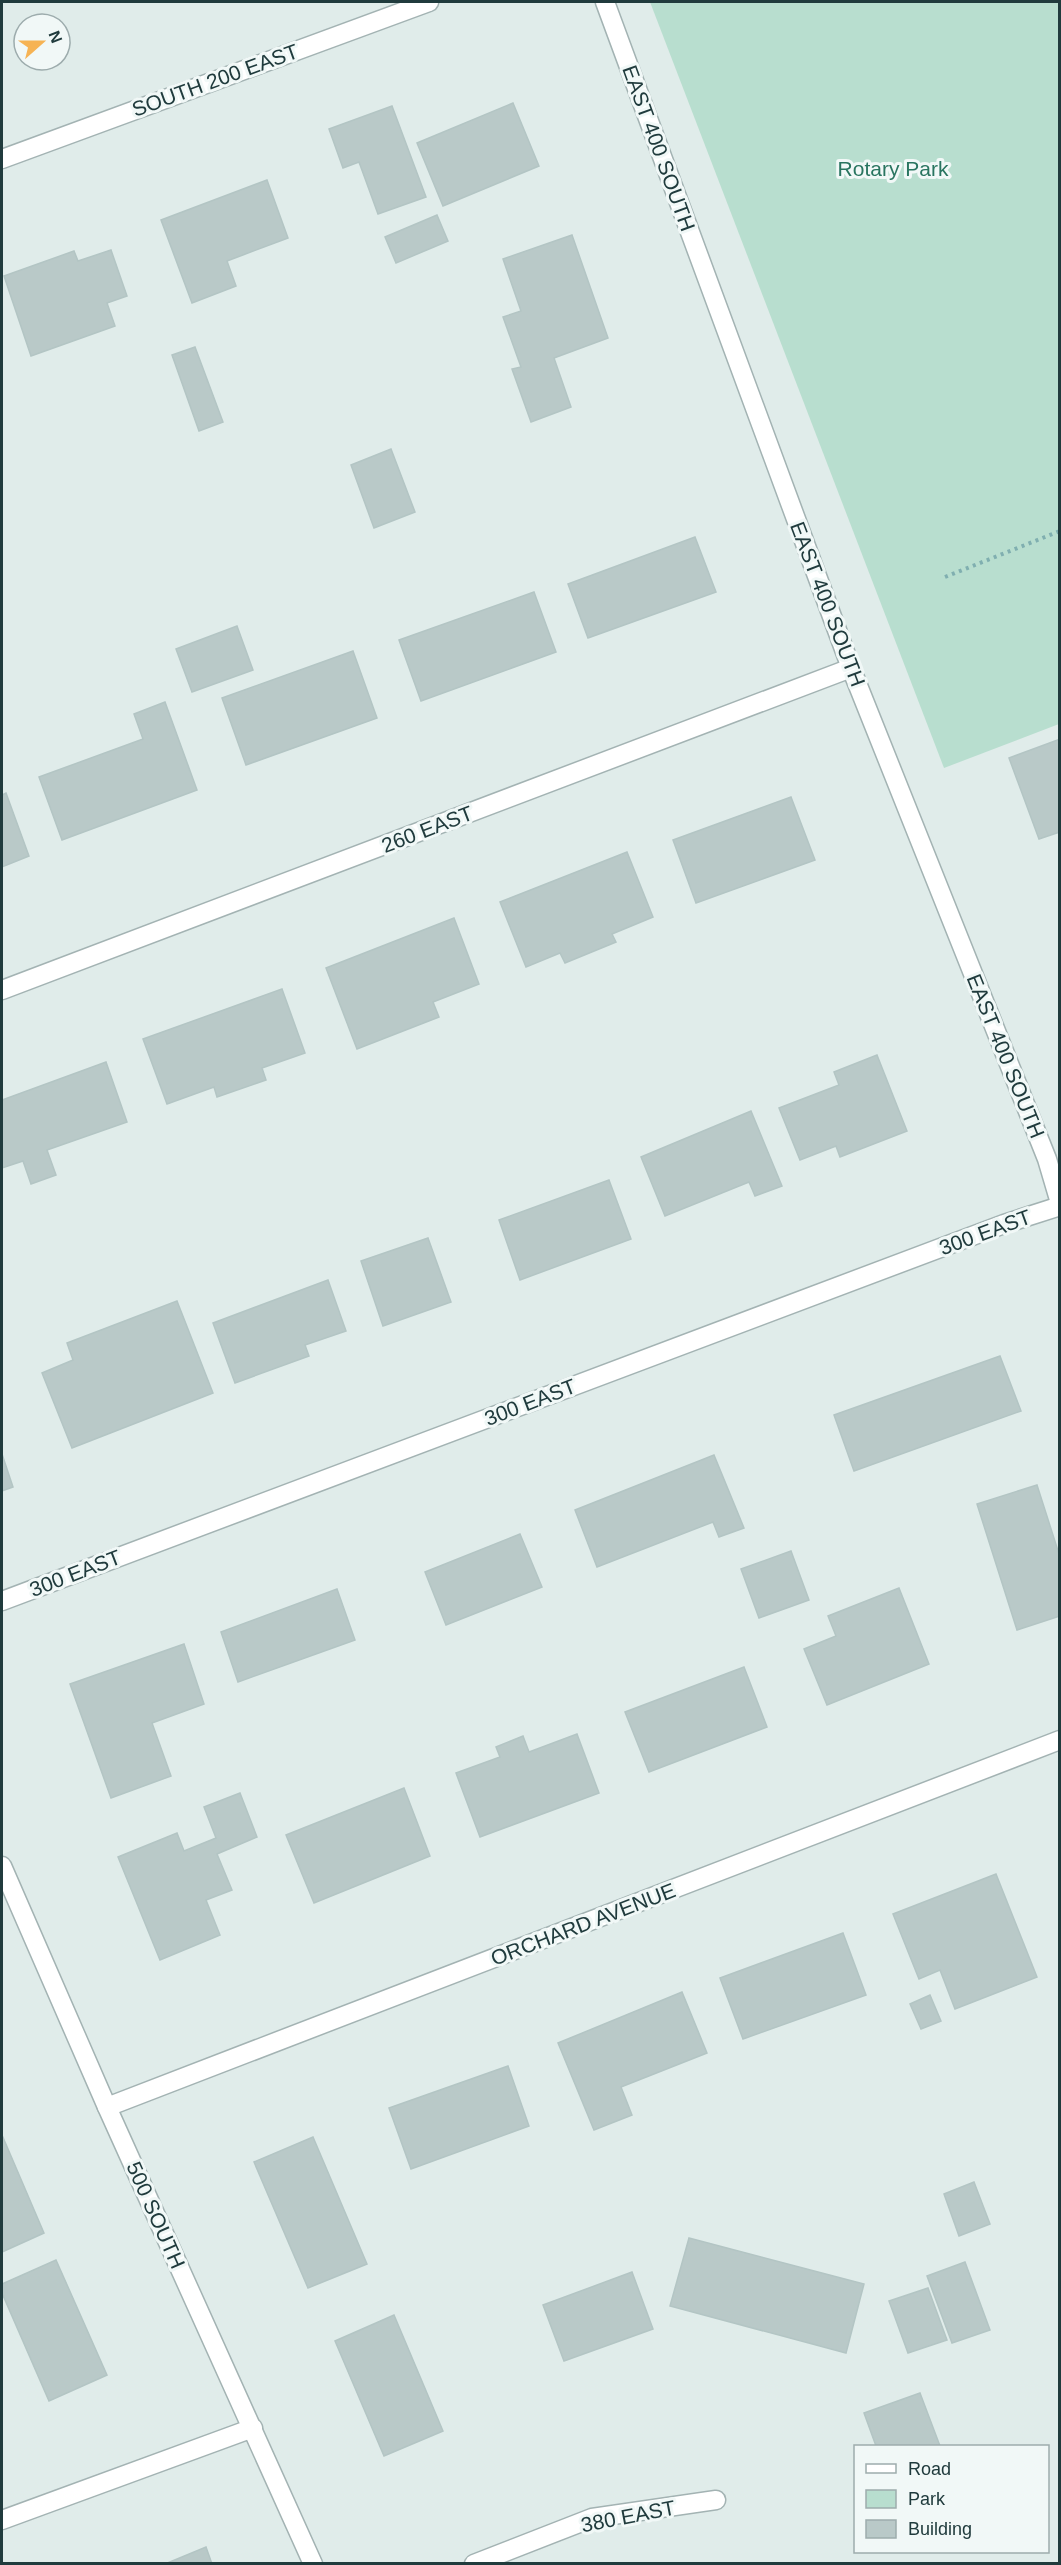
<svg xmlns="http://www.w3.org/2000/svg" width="1061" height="2565" font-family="Helvetica,sans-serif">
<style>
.green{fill:#b8decf}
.building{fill:#b9c9c8;stroke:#b3c5c4;stroke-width:1.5}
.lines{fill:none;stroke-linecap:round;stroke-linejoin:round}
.street-casing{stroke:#a3b3b3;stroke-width:21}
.path{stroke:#80afb0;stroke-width:4;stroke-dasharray:3 4.5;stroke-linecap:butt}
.street{stroke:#fff;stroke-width:18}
.labels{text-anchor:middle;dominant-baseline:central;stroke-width:6;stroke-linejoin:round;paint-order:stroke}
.street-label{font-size:21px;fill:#203b3d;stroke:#f1f8f7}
.park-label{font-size:21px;fill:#297560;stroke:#f1f8f7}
</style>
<rect width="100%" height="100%" fill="#e0ecea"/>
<polygon class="green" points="650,2 1059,2 1059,724 944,768"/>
<g class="building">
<polygon points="513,103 539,166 443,206 417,143"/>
<polygon points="392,106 426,197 378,214 359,162 343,168 329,129"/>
<polygon points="267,180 288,238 227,261 236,286 192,303 161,220"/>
<polygon points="437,215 448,241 396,263 385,237"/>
<polygon points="572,235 608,338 554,358 571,407 531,422 512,369 521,367 503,317 521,311 503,259"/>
<polygon points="111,250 127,296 107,303 115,326 31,356 4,276 74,251 78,261"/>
<polygon points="195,347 223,422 199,431 172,355"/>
<polygon points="391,449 415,512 374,528 351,465"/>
<polygon points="695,537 716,592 588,638 568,584"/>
<polygon points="534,592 556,652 421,701 399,640"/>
<polygon points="237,626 253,670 192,692 176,649"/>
<polygon points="353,651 377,718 246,765 222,698"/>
<polygon points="165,702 197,790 62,840 39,777 143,739 134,714"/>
<polygon points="1060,739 1060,832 1039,839 1009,758"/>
<polygon points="6,793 29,856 2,867 2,795"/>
<polygon points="791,797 815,860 696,903 673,840"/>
<polygon points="627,852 653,917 612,934 616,942 565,963 560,953 526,967 500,902"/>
<polygon points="454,918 479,984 433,1002 439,1017 357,1049 326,968"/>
<polygon points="282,989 305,1053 262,1068 266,1080 217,1097 214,1087 167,1104 143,1039"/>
<polygon points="877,1055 907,1131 840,1157 836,1146 800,1160 779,1108 839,1085 834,1072"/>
<polygon points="106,1062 127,1122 47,1150 56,1175 31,1184 23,1161 2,1168 2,1100"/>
<polygon points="751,1111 782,1186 755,1196 749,1182 665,1216 641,1157"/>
<polygon points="609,1180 631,1239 520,1280 499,1220"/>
<polygon points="428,1238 451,1302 383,1326 361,1261"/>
<polygon points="328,1280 346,1331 305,1345 309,1356 235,1383 213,1323"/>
<polygon points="177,1301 213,1393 72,1448 42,1373 73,1360 67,1343"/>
<polygon points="1000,1356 1021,1411 854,1471 834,1415"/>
<polygon points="2,1454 13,1487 2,1491"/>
<polygon points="714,1455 744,1528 719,1537 713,1522 597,1567 575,1510"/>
<polygon points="1037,1485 1060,1557 1060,1616 1017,1630 977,1504"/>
<polygon points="520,1534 542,1587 446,1625 425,1572"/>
<polygon points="791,1551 809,1600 759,1618 741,1569"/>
<polygon points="899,1588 929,1664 827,1705 804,1649 836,1636 828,1616"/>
<polygon points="337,1589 355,1640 238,1682 221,1632"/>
<polygon points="184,1644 204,1704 152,1723 171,1776 111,1798 70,1684"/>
<polygon points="744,1667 767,1727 649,1772 625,1712"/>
<polygon points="577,1734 599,1793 480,1837 456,1773 500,1757 496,1747 523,1736 529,1752"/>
<polygon points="404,1788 430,1856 314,1903 286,1835"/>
<polygon points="240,1793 257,1837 217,1854 232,1890 206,1900 220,1935 160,1960 118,1857 177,1833 184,1851 216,1838 204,1807"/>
<polygon points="996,1874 1037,1977 955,2009 940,1970 919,1979 893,1914"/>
<polygon points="843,1933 866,1995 743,2039 720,1978"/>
<polygon points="682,1992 707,2053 621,2087 632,2115 594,2130 558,2043"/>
<polygon points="930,1995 941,2021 921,2029 910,2004"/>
<polygon points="508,2066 529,2126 411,2169 389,2108"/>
<polygon points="2,2135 44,2233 2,2252"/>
<polygon points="313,2137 367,2264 308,2288 254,2162"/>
<polygon points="974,2182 990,2224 959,2236 944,2194"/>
<polygon points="689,2238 864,2284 846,2353 670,2306"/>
<polygon points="56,2260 107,2375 49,2401 2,2293 2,2284"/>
<polygon points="965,2262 990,2330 952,2343 927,2276"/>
<polygon points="632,2272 653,2329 564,2361 543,2305"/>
<polygon points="928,2288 947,2340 908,2353 889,2301"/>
<polygon points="394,2315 443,2431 384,2456 335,2341"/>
<polygon points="920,2393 940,2446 876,2446 864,2413"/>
<polygon points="206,2547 212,2564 165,2564"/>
</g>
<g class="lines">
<g class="street-casing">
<g id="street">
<polyline points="605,2 851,668 1047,1159 1060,1203"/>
<polyline points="2,159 429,2"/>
<polyline points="2,990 851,668"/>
<polyline points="2,1601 1004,1224 1060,1206"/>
<polyline points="2,1866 107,2107 313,2564"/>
<polyline points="107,2107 1060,1740"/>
<polyline points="2,2520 253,2428"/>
<polyline points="474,2564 592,2518 716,2500"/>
</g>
</g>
<polyline class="path" points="945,577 1060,531"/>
<use href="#street" class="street"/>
</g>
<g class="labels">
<g class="street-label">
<text transform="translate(215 80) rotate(-20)">SOUTH 200 EAST</text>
<text transform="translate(659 148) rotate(70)">EAST 400 SOUTH</text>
<text transform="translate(828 604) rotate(69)">EAST 400 SOUTH</text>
<text transform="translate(427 829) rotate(-21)">260 EAST</text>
<text transform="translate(1006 1056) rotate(68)">EAST 400 SOUTH</text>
<text transform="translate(985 1232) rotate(-20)">300 EAST</text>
<text transform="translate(530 1402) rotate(-21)">300 EAST</text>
<text transform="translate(75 1573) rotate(-21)">300 EAST</text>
<text transform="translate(583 1924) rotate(-21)">ORCHARD AVENUE</text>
<text transform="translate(156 2215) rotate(66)">500 SOUTH</text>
<text transform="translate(628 2516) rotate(-11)">380 EAST</text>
</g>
<g class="park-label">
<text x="893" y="168">Rotary Park</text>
</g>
</g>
<rect width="1061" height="2565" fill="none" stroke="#203b3d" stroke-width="6"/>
<rect x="854" y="2445" width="195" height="108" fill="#f1f8f7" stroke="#9dacad" stroke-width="1.5"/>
<rect x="866" y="2464" width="30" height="9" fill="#ffffff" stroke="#9dacad" stroke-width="1.5"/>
<text x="908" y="2475" font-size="18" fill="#203b3d">Road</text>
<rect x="866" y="2490" width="30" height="18" fill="#b8decf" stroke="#9dacad" stroke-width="1.5"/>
<text x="908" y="2505" font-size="18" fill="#203b3d">Park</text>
<rect x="866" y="2520" width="30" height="18" fill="#b9c9c8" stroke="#9dacad" stroke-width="1.5"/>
<text x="908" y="2535" font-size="18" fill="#203b3d">Building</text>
<g transform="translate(42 42) rotate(69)"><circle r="28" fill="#f1f8f7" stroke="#9dacad" stroke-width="1.5"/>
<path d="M0-4.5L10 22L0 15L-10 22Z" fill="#f6b354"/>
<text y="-9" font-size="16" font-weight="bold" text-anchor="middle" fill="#203b3d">N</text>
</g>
</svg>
